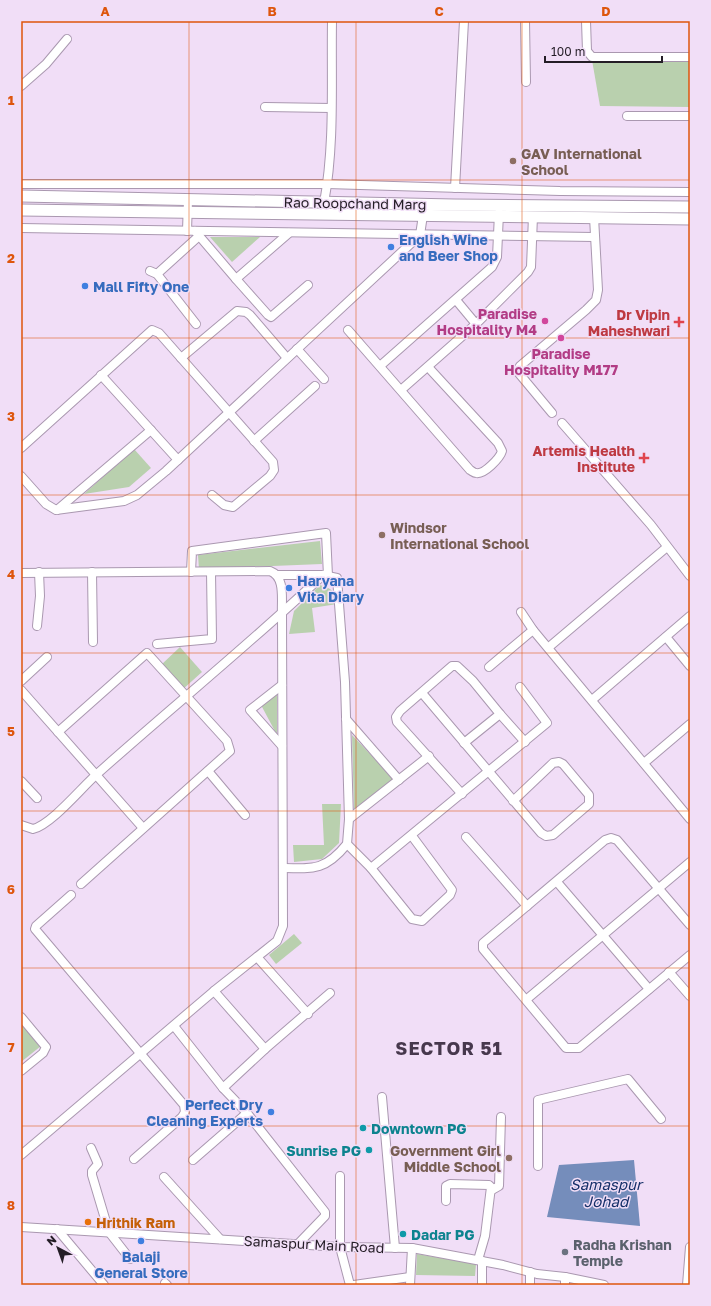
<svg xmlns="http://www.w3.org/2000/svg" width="711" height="1306" font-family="'Golos Text',sans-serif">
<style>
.green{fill:#b9d0ae}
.water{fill:#758dbb}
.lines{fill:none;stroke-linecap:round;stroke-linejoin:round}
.street-casing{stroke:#aa98b0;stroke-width:10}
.secondary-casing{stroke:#aa98b0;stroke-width:13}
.street{stroke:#fff;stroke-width:8}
.secondary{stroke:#fff;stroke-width:11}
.grid{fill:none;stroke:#de560d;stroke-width:1;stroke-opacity:0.55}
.education-dot{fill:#8d6e63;stroke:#f1def7;stroke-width:1.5}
.shop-dot{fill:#3f7fe0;stroke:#f1def7;stroke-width:1.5}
.hotel-dot{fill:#d1479c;stroke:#f1def7;stroke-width:1.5}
.health-dot{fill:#e0444e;stroke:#f1def7;stroke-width:1.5}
.culture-dot{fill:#0f9aa8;stroke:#f1def7;stroke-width:1.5}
.food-dot{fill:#e8710a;stroke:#f1def7;stroke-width:1.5}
.worship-dot{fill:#6b7280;stroke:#f1def7;stroke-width:1.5}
.labels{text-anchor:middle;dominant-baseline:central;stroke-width:3;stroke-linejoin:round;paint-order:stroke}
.education-label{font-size:14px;font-weight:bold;fill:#785e54;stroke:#f1def7;text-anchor:start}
.street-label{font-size:14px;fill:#241d26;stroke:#f1def7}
.shop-label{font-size:14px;font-weight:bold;fill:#366cbe;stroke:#f1def7;text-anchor:start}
.hotel-label{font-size:14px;font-weight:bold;fill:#b23c85;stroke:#f1def7;text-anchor:end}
.health-label{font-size:14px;font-weight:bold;fill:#be3a42;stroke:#f1def7;text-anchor:end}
.culture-label{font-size:14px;font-weight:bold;fill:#0d838f;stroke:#f1def7;text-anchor:start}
.food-label{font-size:14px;font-weight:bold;fill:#c56008;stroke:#f1def7;text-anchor:start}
.worship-label{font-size:14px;font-weight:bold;fill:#5b616d;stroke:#f1def7;text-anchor:start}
.water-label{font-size:15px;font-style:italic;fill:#152f68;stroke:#f1def7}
.district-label{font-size:18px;font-weight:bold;letter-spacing:1px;fill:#47384d;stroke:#f1def7}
.neatline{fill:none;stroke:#de560d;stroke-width:1.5}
.grid-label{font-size:13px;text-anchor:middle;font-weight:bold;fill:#de560d}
</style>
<rect width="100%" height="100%" fill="#f1def7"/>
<g class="green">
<polygon points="592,60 690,60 690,107 600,106"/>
<polygon points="210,237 260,237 232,262"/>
<polygon points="134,449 151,468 129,487 84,494"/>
<polygon points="320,541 322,564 199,569 198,555"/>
<path d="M320,585c12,4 16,6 17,19l-25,4 3,24 -26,2 5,-23z"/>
<polygon points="180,647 202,672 182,690 160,666"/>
<polygon points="277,691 277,735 261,705"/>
<polygon points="352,735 394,779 354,809"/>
<polygon points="322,804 341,804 339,843 322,859 294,862 293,845 324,845"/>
<polygon points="294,934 302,943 276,964 269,955"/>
<polygon points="21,1022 41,1046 21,1062"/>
<polygon points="417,1254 476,1264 475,1276 416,1275"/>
</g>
<polygon class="water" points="634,1160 640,1226 547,1217 559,1165"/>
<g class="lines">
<g class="street-casing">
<g id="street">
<polyline points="525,21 526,82"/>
<polyline points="586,21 587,51 592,57 690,57"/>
<polyline points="21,86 46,64 67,39"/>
<polyline points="265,107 331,108"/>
<polyline points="627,116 690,116"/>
<polyline points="21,184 327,184 560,191 690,192"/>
<polyline points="455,188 464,21"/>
<path d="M324,203c11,-59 7,-122 8,-182"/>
<polyline points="21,228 594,237"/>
<polyline points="187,231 188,200"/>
<polyline points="195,231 236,279 289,233"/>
<polyline points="150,271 157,274 196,324"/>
<polyline points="157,274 199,236"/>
<polyline points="236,279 268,315 271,317 308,285"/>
<polyline points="456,300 476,324"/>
<path d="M348,330l122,140c2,1 4,3 6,3 8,2 24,-15 26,-22l-4,-8 -70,-76"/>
<polyline points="297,349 324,379"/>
<polyline points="181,358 237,311 246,312 250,315 287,358"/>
<polyline points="380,366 492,267 497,257 499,213"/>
<polyline points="101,375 178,460"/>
<polyline points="401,390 476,324 528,272 531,267 533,216"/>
<polyline points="552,413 517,371 520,366 586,310 596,300 598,290 594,217"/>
<polyline points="562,423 651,525 690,576"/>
<polyline points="254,441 315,386"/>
<polyline points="21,448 152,330 159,333 273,462 274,470 270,476 233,507 224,505 212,495"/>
<polyline points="21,476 46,504 56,510 124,501 137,495 166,471 420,235 423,215"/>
<polyline points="57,510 151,430"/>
<polyline points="92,572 93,642"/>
<polyline points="191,572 192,551 326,533 328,576"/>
<path d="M21,573l249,-2c16,6 11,29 12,43l1,312 -6,15 -63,50 -193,164"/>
<polyline points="277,575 323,575 337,578 345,682 349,819"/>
<polyline points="521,612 533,630 690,819"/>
<polyline points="37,626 40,596 39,572"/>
<polyline points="666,637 690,666"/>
<polyline points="157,644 212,639 211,572"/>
<polyline points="549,647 667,547"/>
<polyline points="489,667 533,630"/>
<polyline points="21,681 47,657"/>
<polyline points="282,685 250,710 282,746"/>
<polyline points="21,690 143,828"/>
<polyline points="422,693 541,833 546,836 553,835 589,804 589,795 563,764 559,762 553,763 513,801"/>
<polyline points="592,700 690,616"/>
<polyline points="346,719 399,780"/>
<polyline points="58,732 147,653 227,741 230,751 81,884"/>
<polyline points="464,743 500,714 525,742"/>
<polyline points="644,763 690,724"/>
<polyline points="208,771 245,815"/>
<polyline points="21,781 37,798"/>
<polyline points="462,794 397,722 396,717 400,711 452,666 457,666 473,681 500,714"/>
<path d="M21,825l12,4c19,-5 48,-41 64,-55 75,-67 153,-130 226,-199"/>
<polyline points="466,837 527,906"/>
<polyline points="347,844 371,868 412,919 422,921 450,895 452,890 412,836"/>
<path d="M283,868c31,1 43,2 64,-24l2,-25 80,-63"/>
<polyline points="371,868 547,723 520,687"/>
<polyline points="557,882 649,989"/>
<polyline points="71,895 36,926 35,929 184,1105 185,1112 182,1117 134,1159"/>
<polyline points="690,925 617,840 611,838 605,840 483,943 483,949 566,1048 579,1048 690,955"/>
<polyline points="257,957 308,1014"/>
<polyline points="669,972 690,996"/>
<polyline points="214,991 265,1049"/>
<polyline points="527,999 690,862"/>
<polyline points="21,1017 46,1047 43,1053 21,1071"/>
<polyline points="174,1026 223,1088 247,1113 325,1212 325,1216 298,1244"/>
<polyline points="223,1088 265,1049 330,993"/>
<polyline points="382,1097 395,1248"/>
<polyline points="91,1148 98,1164 92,1171 92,1175 109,1232 130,1259"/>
<polyline points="193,1160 247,1113"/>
<polyline points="538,1166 538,1100 628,1079 661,1119"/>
<polyline points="340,1176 340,1247 350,1285"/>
<polyline points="164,1177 220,1239"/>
<polyline points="492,1190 499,1186 501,1117"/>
<polyline points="446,1201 446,1186 450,1184 489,1185 491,1187 485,1236 478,1260"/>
<polyline points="21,1227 340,1247 412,1248 503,1265 537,1274 565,1277 604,1285"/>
<polyline points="57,1229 104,1285"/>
<polyline points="482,1261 482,1285"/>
<polyline points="530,1272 530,1285"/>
<polyline points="565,1277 565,1285"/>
<polyline points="165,1283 167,1285"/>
<polyline points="354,1285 410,1277"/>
<polyline points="410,1285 412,1248"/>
<polyline points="687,1285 690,1247"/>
</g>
</g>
<g class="secondary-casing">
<g id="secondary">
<polyline points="21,196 454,205 690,207"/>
<polyline points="21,210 690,219"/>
</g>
</g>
<use href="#street" class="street"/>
<use href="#secondary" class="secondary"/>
</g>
<path class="grid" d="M189,21v1264M356,21v1264M522,21v1264M21,180h669M21,338h669M21,495h669M21,653h669M21,811h669M21,968h669M21,1126h669"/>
<g class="education-dot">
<circle cx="513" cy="161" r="4"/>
<circle cx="382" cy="535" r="4"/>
<circle cx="509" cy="1158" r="4"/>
</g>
<g class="shop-dot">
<circle cx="391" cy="247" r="4"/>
<circle cx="85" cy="286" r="4"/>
<circle cx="289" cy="588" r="4"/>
<circle cx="271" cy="1112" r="4"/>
<circle cx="141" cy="1241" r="4"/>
</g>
<g class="hotel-dot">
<circle cx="545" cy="321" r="4"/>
<circle cx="561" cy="338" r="4"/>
</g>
<g class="health-dot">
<path d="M677 316h4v4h4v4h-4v4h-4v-4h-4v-4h4z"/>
<path d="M642 452h4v4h4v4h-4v4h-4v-4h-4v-4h4z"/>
</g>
<g class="culture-dot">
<circle cx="363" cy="1128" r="4"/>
<circle cx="369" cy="1150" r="4"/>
<circle cx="403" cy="1234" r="4"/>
</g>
<circle class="food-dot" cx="88" cy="1222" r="4"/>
<circle class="worship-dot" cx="565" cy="1252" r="4"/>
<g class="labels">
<g class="education-label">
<text x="521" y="153">GAV International<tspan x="521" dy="16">School</tspan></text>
<text x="390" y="527">Windsor<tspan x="390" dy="16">International School</tspan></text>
<text x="501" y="1150" text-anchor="end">Government Girl<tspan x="501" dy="16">Middle School</tspan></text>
</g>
<g class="street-label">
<text transform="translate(355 203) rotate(1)">Rao Roopchand Marg</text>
<text transform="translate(314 1244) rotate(3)">Samaspur Main Road</text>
</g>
<g class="shop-label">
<text x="399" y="239">English Wine<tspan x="399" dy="16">and Beer Shop</tspan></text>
<text x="93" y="286">Mall Fifty One</text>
<text x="297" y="580">Haryana<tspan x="297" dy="16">Vita Diary</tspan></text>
<text x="263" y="1104" text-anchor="end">Perfect Dry<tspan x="263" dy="16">Cleaning Experts</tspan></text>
<text x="141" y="1256" text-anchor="middle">Balaji<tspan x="141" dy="16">General Store</tspan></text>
</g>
<g class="hotel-label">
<text x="537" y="313">Paradise<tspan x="537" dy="16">Hospitality M4</tspan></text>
<text x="561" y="353" text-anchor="middle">Paradise<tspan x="561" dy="16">Hospitality M177</tspan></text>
</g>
<g class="health-label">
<text x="670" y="314">Dr Vipin<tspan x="670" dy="16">Maheshwari</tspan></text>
<text x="635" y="450">Artemis Health<tspan x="635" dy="16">Institute</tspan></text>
</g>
<g class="culture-label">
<text x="371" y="1128">Downtown PG</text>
<text x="361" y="1150" text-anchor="end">Sunrise PG</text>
<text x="411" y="1234">Dadar PG</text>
</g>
<g class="food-label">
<text x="96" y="1222">Hrithik Ram</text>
</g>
<g class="worship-label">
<text x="573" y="1244">Radha Krishan<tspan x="573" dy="16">Temple</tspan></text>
</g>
<g class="water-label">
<text x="606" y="1184">Samaspur<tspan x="606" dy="17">Johad</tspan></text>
</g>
<g class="district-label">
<text x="449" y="1048">SECTOR 51</text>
</g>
</g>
<rect width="711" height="1306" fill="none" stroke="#f1def7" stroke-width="44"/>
<g transform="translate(58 1248) rotate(319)" stroke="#f1def7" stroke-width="3" paint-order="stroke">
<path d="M0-3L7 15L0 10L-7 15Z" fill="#241d26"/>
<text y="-6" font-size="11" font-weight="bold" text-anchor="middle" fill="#241d26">N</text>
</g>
<path d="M545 56v6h117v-6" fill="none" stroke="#241d26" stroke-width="2"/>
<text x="551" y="56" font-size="12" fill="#241d26" stroke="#f1def7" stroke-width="3" paint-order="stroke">100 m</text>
<rect x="22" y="22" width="667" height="1262" class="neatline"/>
<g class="grid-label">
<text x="105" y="16">A</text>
<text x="272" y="16">B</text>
<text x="439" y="16">C</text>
<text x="606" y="16">D</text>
<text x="11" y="105">1</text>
<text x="11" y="263">2</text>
<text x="11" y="421">3</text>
<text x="11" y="579">4</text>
<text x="11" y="736">5</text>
<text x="11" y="894">6</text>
<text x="11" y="1052">7</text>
<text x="11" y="1210">8</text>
</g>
</svg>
